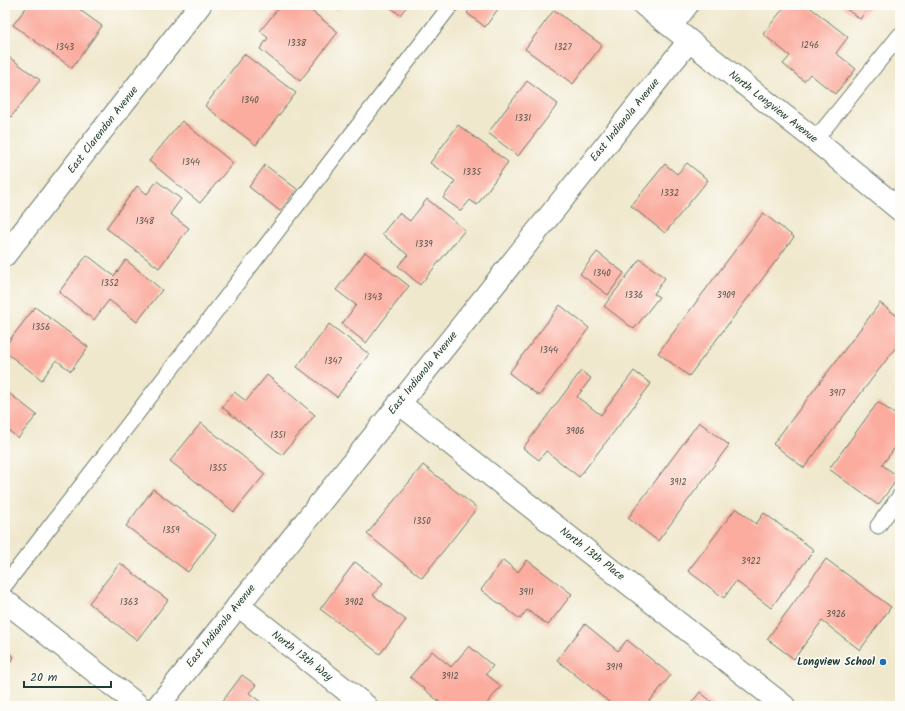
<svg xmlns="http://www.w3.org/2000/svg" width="905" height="711" font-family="Kalam,sans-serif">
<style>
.building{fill:#fbac9f}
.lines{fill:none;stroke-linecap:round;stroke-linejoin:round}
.lane-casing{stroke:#68796a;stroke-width:17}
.street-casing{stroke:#68796a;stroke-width:24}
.lane{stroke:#fff;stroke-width:15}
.street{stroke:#fff;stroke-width:22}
.poi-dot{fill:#1f6fb2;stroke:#fdfcf7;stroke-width:1.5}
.labels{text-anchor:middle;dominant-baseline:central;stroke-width:3.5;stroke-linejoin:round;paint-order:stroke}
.number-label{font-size:9px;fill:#56594f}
.street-label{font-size:11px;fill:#1f3d34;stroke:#fdfcf7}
.poi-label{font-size:11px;font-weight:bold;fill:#1f3d34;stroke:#fdfcf7;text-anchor:end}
</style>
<rect width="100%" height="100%" fill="#fdfcf7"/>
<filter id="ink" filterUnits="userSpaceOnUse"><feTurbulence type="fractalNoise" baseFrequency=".025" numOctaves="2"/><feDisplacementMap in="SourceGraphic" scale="8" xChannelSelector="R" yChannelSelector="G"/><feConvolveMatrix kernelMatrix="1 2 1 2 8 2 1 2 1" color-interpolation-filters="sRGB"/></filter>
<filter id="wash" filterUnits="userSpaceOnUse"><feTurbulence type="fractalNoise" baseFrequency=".012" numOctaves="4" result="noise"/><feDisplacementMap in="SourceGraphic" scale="16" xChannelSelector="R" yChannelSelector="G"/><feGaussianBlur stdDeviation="0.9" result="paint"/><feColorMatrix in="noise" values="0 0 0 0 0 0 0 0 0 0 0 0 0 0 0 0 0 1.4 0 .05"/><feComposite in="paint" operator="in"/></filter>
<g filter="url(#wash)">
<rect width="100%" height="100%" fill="#f0e8cd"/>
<g id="blocks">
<g class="building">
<polygon points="28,5 73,5 102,26 72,68 13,25"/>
<polygon points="281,5 304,5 338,32 300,81 260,49 268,38 260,31"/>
<polygon points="331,5 342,5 338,10"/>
<polygon points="388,5 408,5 400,15"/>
<polygon points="473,5 501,5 485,27 467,13"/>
<polygon points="786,5 807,5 848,37 836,53 856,69 835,94 810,74 804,81 783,64 790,56 763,34"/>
<polygon points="841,5 866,5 869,7 860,19"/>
<polygon points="554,10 602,45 573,84 525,49"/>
<polygon points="5,54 40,80 11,117 5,112"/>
<polygon points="244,54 296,93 256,145 205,106"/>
<polygon points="527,81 558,104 518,156 488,133"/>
<polygon points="182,121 233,163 200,203 149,161"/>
<polygon points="458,125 508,162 477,205 470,200 461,211 443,198 455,181 430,163"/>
<polygon points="687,163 708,180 665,233 631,206 665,164 677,174"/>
<polygon points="265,165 297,189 280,211 249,187"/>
<polygon points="157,181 181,199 170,214 189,228 159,268 106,228 137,186 147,194"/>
<polygon points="427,199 465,230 420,285 398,266 408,255 382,234 399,213 410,221"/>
<polygon points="763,213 794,237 689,376 658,353"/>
<polygon points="365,252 409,286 366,343 342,324 356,305 336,290"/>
<polygon points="597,252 624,273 608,295 580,274"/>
<polygon points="87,255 114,276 126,260 162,290 137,322 109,300 94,320 59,292"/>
<polygon points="640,259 665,278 654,294 659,297 634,329 604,306"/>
<polygon points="880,303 900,318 900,342 804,468 773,444"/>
<polygon points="560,305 589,328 539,396 509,373"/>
<polygon points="35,307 88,347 71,371 56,360 42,380 5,352 5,346"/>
<polygon points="329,324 369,354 337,397 297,367"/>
<polygon points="581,371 591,378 577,397 601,415 634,371 651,384 579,477 546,451 539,460 523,448"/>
<polygon points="267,375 315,415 282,455 222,407 234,392 246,401"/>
<polygon points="5,390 37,415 18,438 8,430 5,434"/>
<polygon points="878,402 900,418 900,441 882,465 899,477 878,505 829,469"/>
<polygon points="699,422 729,445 658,541 628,518"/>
<polygon points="201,423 265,474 234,512 170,461"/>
<polygon points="423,465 477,508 422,578 367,534"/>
<polygon points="153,489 216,535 188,572 126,526"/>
<polygon points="736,508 756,524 764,513 814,550 771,608 736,581 724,598 688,571"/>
<polygon points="826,559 891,607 860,650 822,621 794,659 767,639"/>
<polygon points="503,560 518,572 527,560 572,594 548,625 527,610 520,619 481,590"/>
<polygon points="355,562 383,583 373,595 406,620 380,654 320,609"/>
<polygon points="120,563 168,600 137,640 89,603"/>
<polygon points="585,624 618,651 627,640 671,675 646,706 614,706 557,660"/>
<polygon points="469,646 493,666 486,674 501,686 485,706 466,706 463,703 460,706 444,706 410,677 432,651 451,667"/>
<polygon points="5,650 14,657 5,669"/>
<polygon points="242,675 256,685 249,693 266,706 219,706"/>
<polygon points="700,692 717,706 689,706"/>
</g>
</g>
</g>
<g filter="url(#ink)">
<use href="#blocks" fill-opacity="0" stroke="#68796a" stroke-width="1"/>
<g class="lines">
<g class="lane-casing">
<g id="lane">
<polyline points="815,140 900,35"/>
<polyline points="878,526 900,496"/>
<polyline points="5,585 451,5"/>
</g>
</g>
<g class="street-casing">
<g id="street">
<polyline points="644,5 815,140 900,210"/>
<polyline points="671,26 687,5"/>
<polyline points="5,255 200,5"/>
<polyline points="399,403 784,706"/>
<polyline points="5,601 139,706"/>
<polyline points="238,605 366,706"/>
<polyline points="158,706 689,41"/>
</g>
</g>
<use href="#lane" class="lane"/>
<use href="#street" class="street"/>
</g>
</g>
<circle class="poi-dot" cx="883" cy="662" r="4"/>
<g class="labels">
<g class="number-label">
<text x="297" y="43">1338</text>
<text x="810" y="45">1246</text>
<text x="65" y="47">1343</text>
<text x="563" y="47">1327</text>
<text x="250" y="100">1340</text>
<text x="523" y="118">1331</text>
<text x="191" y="162">1344</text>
<text x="472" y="172">1335</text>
<text x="670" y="193">1332</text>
<text x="145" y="221">1348</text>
<text x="424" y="244">1339</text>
<text x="602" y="273">1340</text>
<text x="110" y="283">1352</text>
<text x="634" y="295">1336</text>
<text x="726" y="295">3909</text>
<text x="373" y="297">1343</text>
<text x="41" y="327">1356</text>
<text x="549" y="350">1344</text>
<text x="333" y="361">1347</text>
<text x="837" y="393">3917</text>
<text x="575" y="431">3906</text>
<text x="278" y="435">1351</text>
<text x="218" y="468">1355</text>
<text x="678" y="482">3912</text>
<text x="422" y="521">1350</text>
<text x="171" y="530">1359</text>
<text x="751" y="561">3922</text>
<text x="526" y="592">3911</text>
<text x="129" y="602">1363</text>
<text x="354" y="602">3902</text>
<text x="836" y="614">3926</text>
<text x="614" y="667">3919</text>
<text x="450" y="676">3912</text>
</g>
<g class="street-label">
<text transform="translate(773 107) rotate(38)">North Longview Avenue</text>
<text transform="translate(625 120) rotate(-51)">East Indianola Avenue</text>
<text transform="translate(103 130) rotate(-52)">East Clarendon Avenue</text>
<text transform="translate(423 373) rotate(-51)">East Indianola Avenue</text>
<text transform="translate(592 554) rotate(38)">North 13th Place</text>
<text transform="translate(221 626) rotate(-51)">East Indianola Avenue</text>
<text transform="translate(302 656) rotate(38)">North 13th Way</text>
</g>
<g class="poi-label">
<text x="875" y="662">Longview School</text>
</g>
</g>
<rect width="905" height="711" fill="none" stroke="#fdfcf7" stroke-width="20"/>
<path d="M24 681v6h87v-6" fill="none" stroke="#1f3d34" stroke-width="2"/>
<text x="30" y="681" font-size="12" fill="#1f3d34" stroke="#fdfcf7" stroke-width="3" paint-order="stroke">20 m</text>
</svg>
